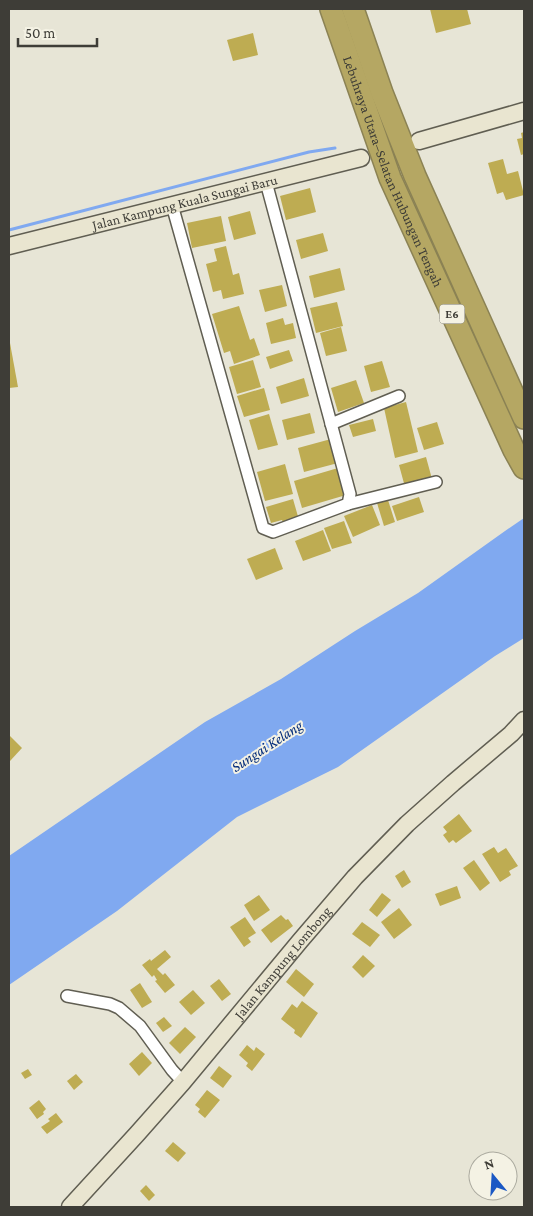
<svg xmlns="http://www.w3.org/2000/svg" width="533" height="1216" font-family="'Crimson Pro',serif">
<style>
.water{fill:#80a9f0}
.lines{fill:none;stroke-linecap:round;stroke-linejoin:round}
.stream{stroke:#80a9f0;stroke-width:3}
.building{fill:#beac52}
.street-casing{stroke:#605e52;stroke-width:14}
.secondary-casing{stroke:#605e52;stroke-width:19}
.highway-casing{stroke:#8b8254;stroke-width:24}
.street{stroke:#fff;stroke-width:11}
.secondary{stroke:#e9e5d0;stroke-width:16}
.highway{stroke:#b5a763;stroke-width:21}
.labels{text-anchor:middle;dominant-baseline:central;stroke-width:4;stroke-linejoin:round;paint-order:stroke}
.shield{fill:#f4f2e4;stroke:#75736b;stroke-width:1}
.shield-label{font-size:12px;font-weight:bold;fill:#3e3d37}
.street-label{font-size:14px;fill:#3e3d37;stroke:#f4f2e4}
.water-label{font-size:15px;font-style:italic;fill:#002a79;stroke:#f4f2e4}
</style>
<rect width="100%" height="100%" fill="#e7e5d6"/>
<polygon class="water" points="524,518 524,638 495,656 338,767 237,817 117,911 9,985 9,856 205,722 281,679 355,631 418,593 505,531"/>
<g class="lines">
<polyline class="stream" points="9,230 309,152 335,148"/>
</g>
<g class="building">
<polygon points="430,9 467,9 471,24 436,33"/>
<polygon points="253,33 258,55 233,61 227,40"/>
<polygon points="524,132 524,154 521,155 517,139 522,138 521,133"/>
<polygon points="503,159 507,174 518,171 524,195 506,200 503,192 497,194 488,163"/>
<polygon points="310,188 316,212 286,220 280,196"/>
<polygon points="250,211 256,234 234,240 228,217"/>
<polygon points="221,216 226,241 192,248 187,223"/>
<polygon points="323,233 328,251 301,259 296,240"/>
<polygon points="226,246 233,275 239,273 244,294 223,299 221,290 213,292 206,264 217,261 214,249"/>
<polygon points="340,268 345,290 314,298 309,276"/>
<polygon points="282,285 287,306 265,312 259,290"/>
<polygon points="337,302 343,326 316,333 310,308"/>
<polygon points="239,306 250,340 254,338 260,355 234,364 230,351 224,353 212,314"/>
<polygon points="283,318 285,325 293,323 296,338 271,344 266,323"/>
<polygon points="341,327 347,351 326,356 320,333"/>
<polygon points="10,343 18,387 9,388 9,344"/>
<polygon points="289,350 293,361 270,369 266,357"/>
<polygon points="253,360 261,387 237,394 229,367"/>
<polygon points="382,361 390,387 371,392 364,366"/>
<polygon points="304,378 309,396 281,404 276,387"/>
<polygon points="356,380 364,403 338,412 331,388"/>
<polygon points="264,388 270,410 244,417 237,396"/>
<polygon points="406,402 418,452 395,458 384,408"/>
<polygon points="310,413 315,433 287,440 282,420"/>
<polygon points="269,414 278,445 258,450 249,420"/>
<polygon points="373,419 376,431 353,437 349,425"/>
<polygon points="437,422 444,444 424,450 417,428"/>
<polygon points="331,439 338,463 304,472 298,448"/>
<polygon points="426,457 432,479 405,487 399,465"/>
<polygon points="285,464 293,494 265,501 257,472"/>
<polygon points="338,468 346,495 302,508 294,481"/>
<polygon points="419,497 424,512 397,521 392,506"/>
<polygon points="293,499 299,520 284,525 282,520 271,523 266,507"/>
<polygon points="388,500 395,522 384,526 377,503"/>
<polygon points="372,505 380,525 353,537 344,516"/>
<polygon points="344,521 352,543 332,549 324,528"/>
<polygon points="323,530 331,551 303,561 295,541"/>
<polygon points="275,548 283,569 256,580 247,559"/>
<polygon points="9,735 22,748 10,761 9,760"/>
<polygon points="459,814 472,831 456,843 453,840 449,843 443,835 447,832 443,827"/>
<polygon points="494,847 498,853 506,848 518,866 509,871 511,875 500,882 482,854"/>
<polygon points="474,860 490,883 480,891 463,868"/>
<polygon points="404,870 411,882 402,888 395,876"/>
<polygon points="457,886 461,898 440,906 435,894"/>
<polygon points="382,893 391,900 377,917 369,910"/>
<polygon points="259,895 270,910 254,921 244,905"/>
<polygon points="399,908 412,925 394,939 381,922"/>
<polygon points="281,915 286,920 288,919 293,926 271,943 261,930"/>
<polygon points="245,917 256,933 248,938 251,942 244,947 230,927"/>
<polygon points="362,922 380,935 370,947 352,934"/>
<polygon points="165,950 171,957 157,969 163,975 165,973 175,985 165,993 155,981 157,980 154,975 152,977 142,965 150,959 151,961"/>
<polygon points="363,955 375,966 363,978 352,967"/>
<polygon points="296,969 314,984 304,997 286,982"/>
<polygon points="219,979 231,994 222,1001 210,986"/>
<polygon points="140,983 152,1002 142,1008 130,990"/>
<polygon points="193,990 205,1003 191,1015 179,1002"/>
<polygon points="302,1001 318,1013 301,1038 294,1033 295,1030 281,1019 292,1004 297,1008"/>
<polygon points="164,1017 172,1026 163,1032 156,1023"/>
<polygon points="185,1027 196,1037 180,1054 169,1043"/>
<polygon points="247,1045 254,1051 256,1047 265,1054 252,1071 246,1066 248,1063 239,1055"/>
<polygon points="142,1052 152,1063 139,1076 129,1064"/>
<polygon points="219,1066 232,1076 223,1088 210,1078"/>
<polygon points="28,1069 32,1075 25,1079 21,1073"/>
<polygon points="76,1074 83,1082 74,1090 67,1081"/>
<polygon points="207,1090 220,1100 205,1118 198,1112 200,1109 195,1105"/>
<polygon points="39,1100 46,1109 43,1112 44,1114 37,1119 29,1108"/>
<polygon points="56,1113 63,1122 47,1134 41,1127 50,1121 48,1119"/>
<polygon points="173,1142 186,1153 178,1162 165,1151"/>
<polygon points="146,1185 155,1195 149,1201 140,1191"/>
</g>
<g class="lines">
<g class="street-casing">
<g id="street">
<polyline points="172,205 263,528 273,532 348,504 350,494 266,182"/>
<polyline points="331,424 399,396"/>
<polyline points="348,504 436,482"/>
<polyline points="67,996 110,1004 119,1008 140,1026 172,1070 183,1082"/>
</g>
</g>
<g class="secondary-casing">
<g id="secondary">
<polyline points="419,141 524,111"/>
<path id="s1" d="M9,246l352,-88"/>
<path id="s2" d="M70,1207l67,-73 46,-52 117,-141 55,-64 52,-53 46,-41 58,-49 13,-14"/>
</g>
</g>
<g class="highway-casing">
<g id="highway">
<path id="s3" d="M331,9l59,169 124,272 10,18"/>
<polyline points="353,9 382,93 415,176 524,418"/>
</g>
</g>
<use href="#street" class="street"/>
<use href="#secondary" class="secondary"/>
<use href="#highway" class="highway"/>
</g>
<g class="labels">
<rect class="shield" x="439.5" y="304.5" width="25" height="19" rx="4"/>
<g class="shield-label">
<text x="452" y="314">E6</text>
</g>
<g class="street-label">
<text stroke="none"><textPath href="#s3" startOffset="174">Lebuhraya Utara–Selatan Hubungan Tengah</textPath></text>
<text stroke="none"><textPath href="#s1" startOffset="181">Jalan Kampung Kuala Sungai Baru</textPath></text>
<text stroke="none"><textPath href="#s2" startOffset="324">Jalan Kampung Lombong</textPath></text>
</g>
<g class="water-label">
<text transform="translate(267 746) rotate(-33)">Sungai Kelang</text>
</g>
</g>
<rect width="533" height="1216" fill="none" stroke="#3e3d37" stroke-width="20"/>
<g transform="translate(493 1176) rotate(342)"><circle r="24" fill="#f4f2e4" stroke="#abaa9f"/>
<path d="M0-4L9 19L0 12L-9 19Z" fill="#1a58c4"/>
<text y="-8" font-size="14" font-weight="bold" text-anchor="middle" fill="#3e3d37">N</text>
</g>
<path d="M18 38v8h79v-8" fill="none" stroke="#3e3d37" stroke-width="2.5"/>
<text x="25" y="38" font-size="15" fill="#3e3d37" stroke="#f4f2e4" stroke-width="4" paint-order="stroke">50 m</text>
</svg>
